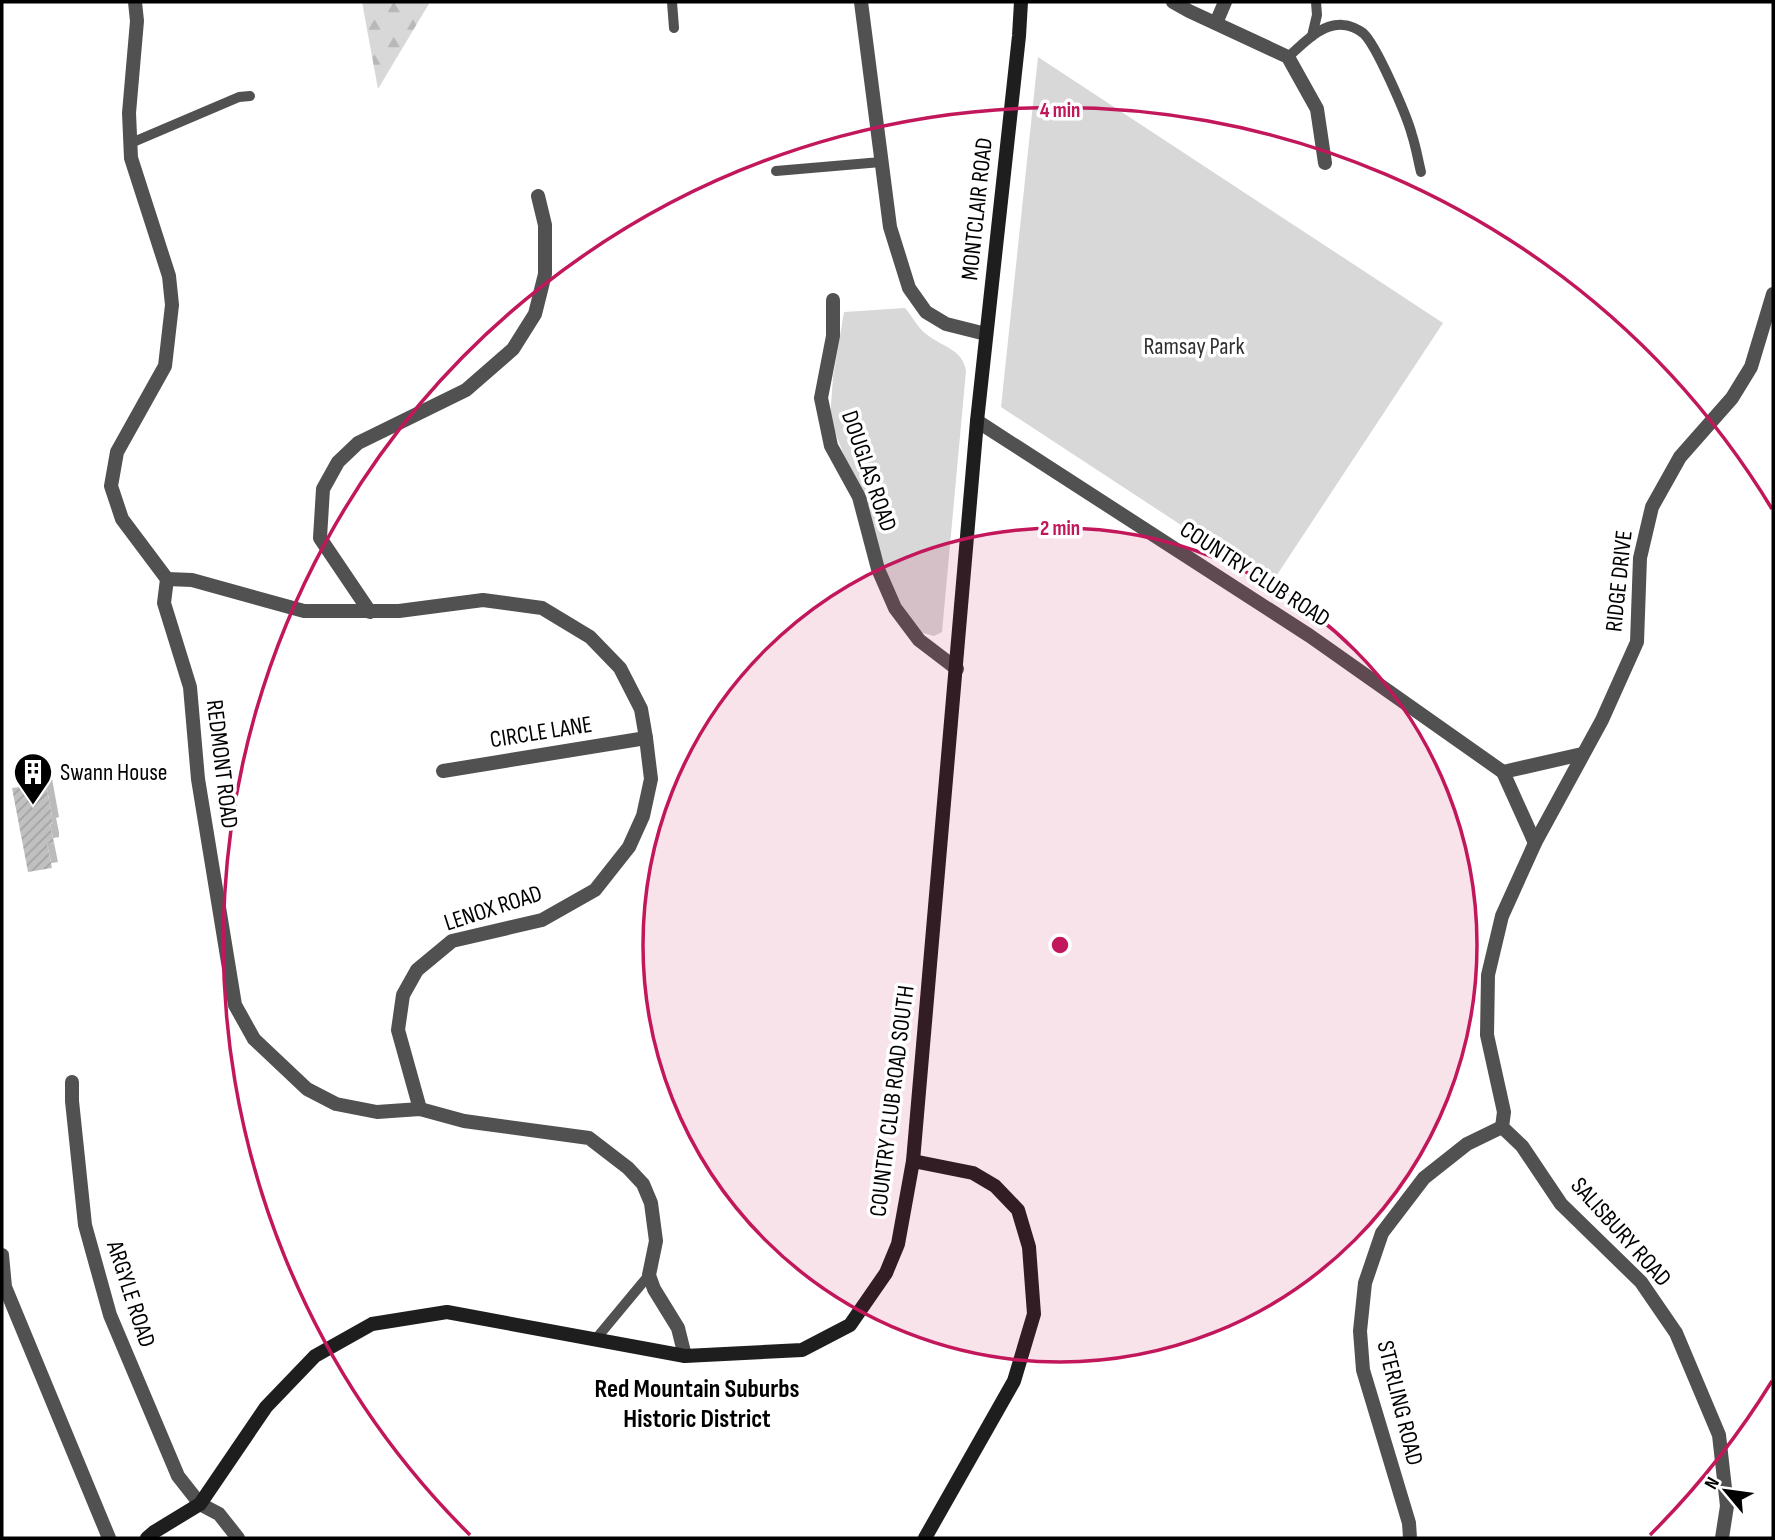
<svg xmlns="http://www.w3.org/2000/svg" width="1775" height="1540" font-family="'Sofia Sans Condensed',sans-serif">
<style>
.forest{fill:url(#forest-firs)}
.park{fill:#d8d8d8}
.building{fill:url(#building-hatch);filter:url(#shadow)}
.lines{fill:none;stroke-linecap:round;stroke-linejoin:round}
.lane{stroke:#515151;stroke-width:10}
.street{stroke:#515151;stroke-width:14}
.secondary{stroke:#1e1e1e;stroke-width:14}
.ring{fill:none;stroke:#c2185b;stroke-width:3.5}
.labels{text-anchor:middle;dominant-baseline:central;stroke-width:7;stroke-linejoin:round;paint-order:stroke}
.street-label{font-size:24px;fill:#000;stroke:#fff}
.park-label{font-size:24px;fill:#2f2f2f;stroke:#fff}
.poi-label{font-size:24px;fill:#000;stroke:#fff;text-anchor:start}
.neighbourhood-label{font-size:26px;font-weight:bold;fill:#000;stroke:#fff}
.centre{fill:#c2185b;stroke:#fff;stroke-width:3.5}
.ring-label{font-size:21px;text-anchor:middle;font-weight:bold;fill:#c2185b;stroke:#fff;stroke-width:7;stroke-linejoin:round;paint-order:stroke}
</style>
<defs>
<pattern id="forest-firs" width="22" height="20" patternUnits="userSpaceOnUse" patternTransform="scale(1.75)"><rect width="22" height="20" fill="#d8d8d8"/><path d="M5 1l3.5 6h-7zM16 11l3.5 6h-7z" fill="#b8b8b8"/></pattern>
<pattern id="building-hatch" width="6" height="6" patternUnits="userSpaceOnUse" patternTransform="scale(1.75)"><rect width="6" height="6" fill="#c0c0c0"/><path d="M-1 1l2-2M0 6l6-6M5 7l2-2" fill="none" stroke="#a3a3a3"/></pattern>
<filter id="shadow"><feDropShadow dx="6" dy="-6" stdDeviation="0" flood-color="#0004"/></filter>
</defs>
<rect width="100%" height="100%" fill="#fff"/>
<polygon class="forest" points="362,2 430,2 378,89"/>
<g class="park">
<polygon points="1038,57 1443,323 1271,584 1001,407"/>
<path d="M905,308c7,8 13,20 21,26 16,13 37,15 40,37l-24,261 -8,4 -11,-3 -18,-16 -12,-25 -32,-101 -18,-38 -13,-34 3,-42 11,-65z"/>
</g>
<polygon class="building" points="43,768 53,823 50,824 54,843 47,844 52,868 28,872 12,788 26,786 24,772"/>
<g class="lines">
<g class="lane">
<polyline points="672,2 674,28"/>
<polyline points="1312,36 1317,15 1316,2"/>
<path d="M1288,57c15,-13 33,-34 55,-32 6,0 15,4 20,8 13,11 44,83 49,102 4,12 6,25 9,37"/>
<polyline points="131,143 239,97 250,96"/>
<polyline points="776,171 881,162"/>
<polyline points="595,1340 649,1275"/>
</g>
<g class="street">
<polyline points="135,2 137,21 129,113 131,158 169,276 172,305 165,366 117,452 111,486 122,519 167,579 164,603 190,687 198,779 235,1005 254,1039 307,1089 336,1104 377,1112 420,1109 464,1121 589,1138 628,1168 643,1184 651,1203 656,1241 649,1275 654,1289 678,1328 685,1356"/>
<polyline points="861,2 890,227 909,288 926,312 946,324 986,334"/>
<polyline points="1173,2 1189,11 1288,57 1317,109 1325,163"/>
<polyline points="1216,23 1225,2"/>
<polyline points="833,300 833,336 821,398 831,446 859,497 878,569 895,608 919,640 957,669"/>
<polyline points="977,421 1310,636 1503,772 1535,843"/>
<polyline points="167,579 192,580 304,611 399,611 483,600 542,608 590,637 620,668 641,709 646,738 651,779 643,816 629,847 595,890 542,920 452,941 417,970 403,995 398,1030 420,1109"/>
<polyline points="370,612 320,538 323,489 338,462 358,443 466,390 513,349 535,314 545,274 545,225 538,196"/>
<polyline points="443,771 646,738"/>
<polyline points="1503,772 1582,754"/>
<polyline points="72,1082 72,1101 85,1225 110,1315 178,1476 200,1504 219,1514 238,1538"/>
<polyline points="2,1255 5,1287 109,1538"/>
<polyline points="1410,1538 1409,1523 1363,1370 1360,1331 1365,1283 1382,1233 1424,1178 1467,1144 1502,1127"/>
<polyline points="1722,1538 1727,1506 1719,1435 1676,1333 1641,1282 1561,1204 1522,1146 1502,1127 1504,1112 1487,1035 1488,975 1502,916 1535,843 1602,720 1637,642 1640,558 1652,507 1680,457 1732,398 1751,367 1773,294"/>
</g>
<g class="secondary">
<polyline points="913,1161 973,1173 995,1186 1018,1210 1029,1247 1034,1314 1014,1381 925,1538"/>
<polyline points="147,1538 154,1532 200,1504 266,1407 315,1356 372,1324 447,1312 685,1356 802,1350 850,1325 886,1273 898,1244 913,1161 977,421 1019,36 1021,2"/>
</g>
</g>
<circle cx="1060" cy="945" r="417" fill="#c2185b" fill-opacity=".12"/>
<g class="ring">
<circle cx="1060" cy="945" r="417"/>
<path d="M1772 1381A835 835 0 0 1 1650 1535M470 1535A835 835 0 1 1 1772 509"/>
</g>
<defs>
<g id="building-pin" transform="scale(2.0125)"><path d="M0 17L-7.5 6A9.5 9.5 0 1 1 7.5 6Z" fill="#000" stroke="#fff"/><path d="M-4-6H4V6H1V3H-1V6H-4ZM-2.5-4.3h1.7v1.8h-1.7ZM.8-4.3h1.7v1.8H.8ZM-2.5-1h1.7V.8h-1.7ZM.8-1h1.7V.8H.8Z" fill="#fff"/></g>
</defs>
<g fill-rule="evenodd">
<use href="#building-pin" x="33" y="772"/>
</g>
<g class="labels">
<g class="street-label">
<text transform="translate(977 209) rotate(-84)">MONTCLAIR ROAD</text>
<text transform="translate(869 471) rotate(71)">DOUGLAS ROAD</text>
<text transform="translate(1255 574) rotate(33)">COUNTRY CLUB ROAD</text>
<text transform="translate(1619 581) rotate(-84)">RIDGE DRIVE</text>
<text transform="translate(541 732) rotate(-9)">CIRCLE LANE</text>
<text transform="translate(222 764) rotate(83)">REDMONT ROAD</text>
<text transform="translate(493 908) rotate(-18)">LENOX ROAD</text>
<text transform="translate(892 1101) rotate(-83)">COUNTRY CLUB ROAD SOUTH</text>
<text transform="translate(1621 1232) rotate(48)">SALISBURY ROAD</text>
<text transform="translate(131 1294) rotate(72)">ARGYLE ROAD</text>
<text transform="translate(1400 1403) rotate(76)">STERLING ROAD</text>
</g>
<g class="park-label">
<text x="1194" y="346">Ramsay Park</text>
</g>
<g class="poi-label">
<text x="60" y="772">Swann House</text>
</g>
<g class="neighbourhood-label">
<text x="697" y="1389">Red Mountain Suburbs<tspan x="697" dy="30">Historic District</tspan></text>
</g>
</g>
<circle cx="1060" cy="945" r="10" class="centre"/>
<g class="ring-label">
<text x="1060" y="117">4 min</text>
<text x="1060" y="535">2 min</text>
</g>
<rect width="1775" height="1540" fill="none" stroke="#000000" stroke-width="7"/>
<g transform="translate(1726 1491) rotate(299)" stroke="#ffffff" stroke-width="5" paint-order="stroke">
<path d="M0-5L12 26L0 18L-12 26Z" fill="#000000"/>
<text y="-10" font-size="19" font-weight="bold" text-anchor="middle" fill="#000000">N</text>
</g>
</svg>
